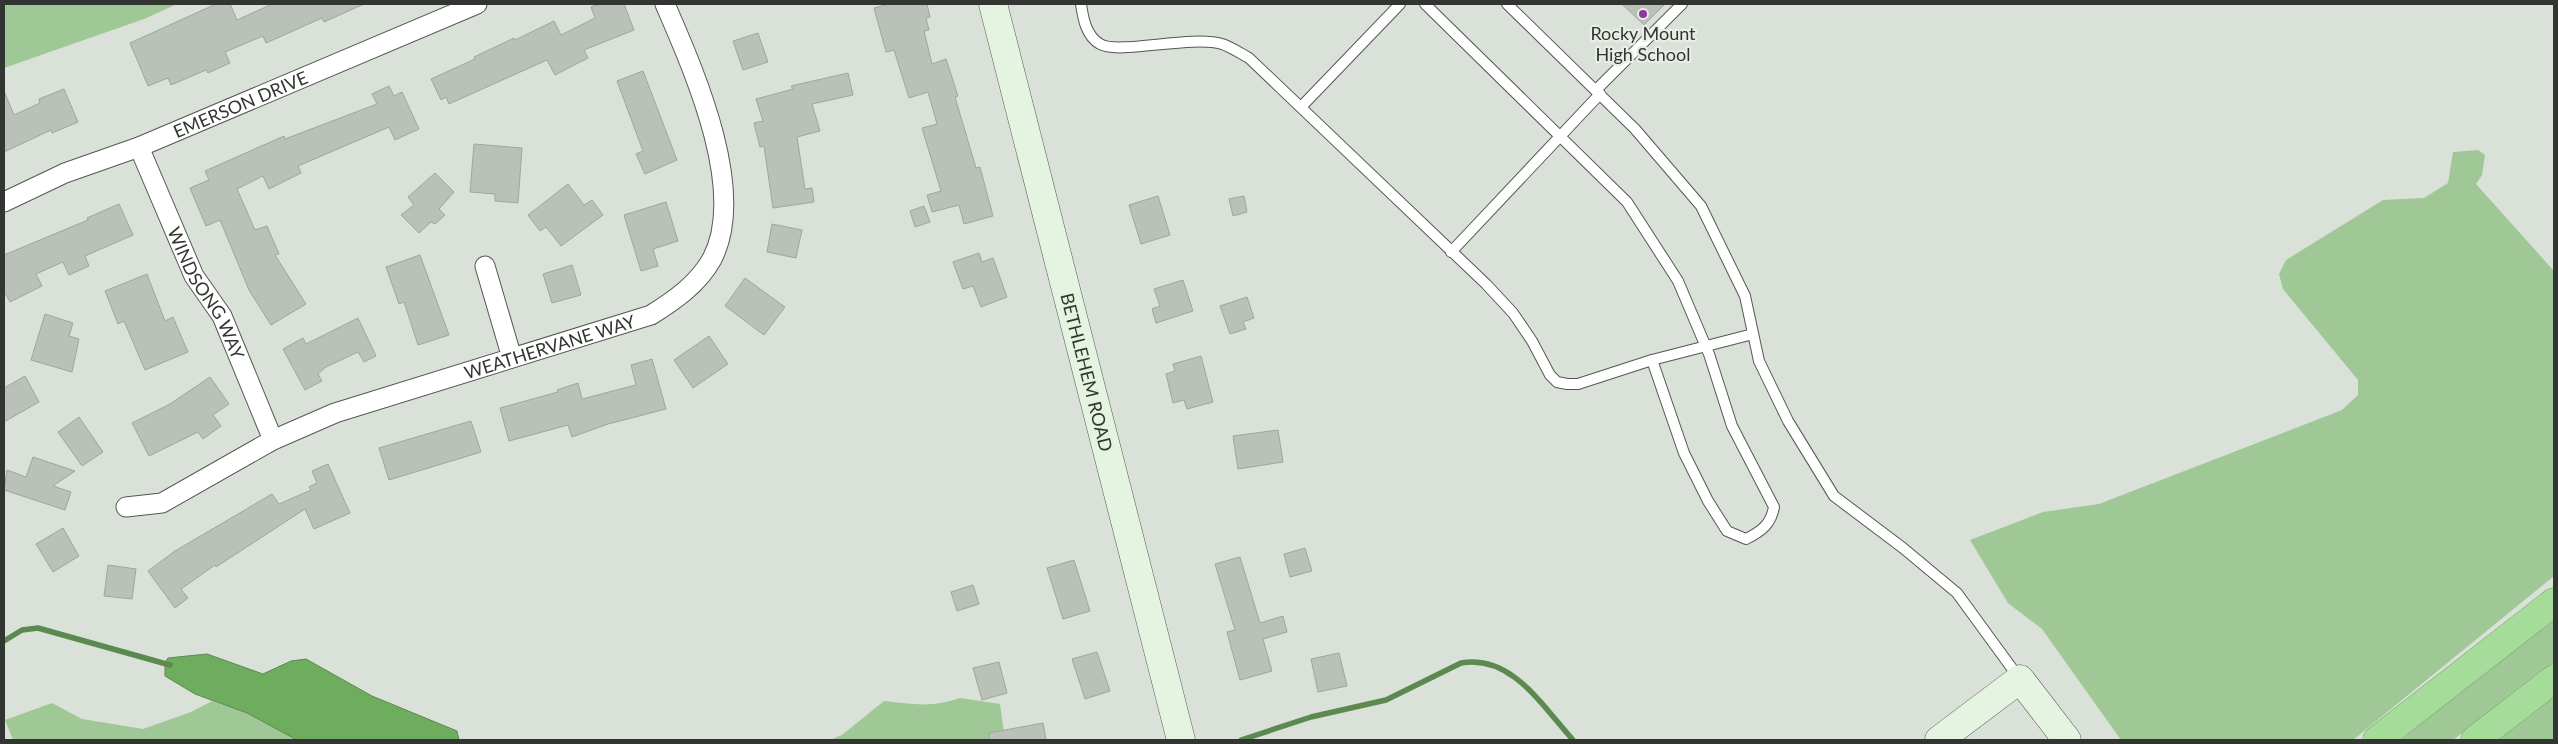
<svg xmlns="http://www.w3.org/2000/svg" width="2558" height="744" font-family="Lato,sans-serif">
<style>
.green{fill:#a0c796}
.water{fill:#6ead5e;stroke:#5c8950}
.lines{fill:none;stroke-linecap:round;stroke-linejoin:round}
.stream{stroke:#5c8950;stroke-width:5.5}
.building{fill:#bac1b8;stroke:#9fa69e}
.lane-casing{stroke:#535952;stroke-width:12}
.street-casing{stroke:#535952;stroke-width:21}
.secondary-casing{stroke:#535952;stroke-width:29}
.highway-casing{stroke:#7da275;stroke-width:29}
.lane{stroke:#fff;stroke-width:10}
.street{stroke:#fff;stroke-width:19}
.secondary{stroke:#e4f4e0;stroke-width:28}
.highway{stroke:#a6dc99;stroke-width:28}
.poi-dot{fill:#8d35a2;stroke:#e7eee5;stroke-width:2}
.labels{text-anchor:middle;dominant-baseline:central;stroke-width:4.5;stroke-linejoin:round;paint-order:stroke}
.poi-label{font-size:18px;fill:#323531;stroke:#e7eee5}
.street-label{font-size:18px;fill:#323531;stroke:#e7eee5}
</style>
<rect width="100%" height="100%" fill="#dae1d8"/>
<g class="green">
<polygon points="4,4 177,4 144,19 4,68"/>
<polygon points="2478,150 2485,155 2482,175 2476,184 2554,271 2554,576 2353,740 2121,740 2042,629 2008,603 1970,540 2043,512 2099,504 2342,410 2358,395 2358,380 2283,289 2279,274 2286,260 2383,200 2424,198 2448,183 2453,152"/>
<polygon points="2554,615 2554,663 2453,740 2401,740"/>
<polygon points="2554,695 2554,740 2495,740"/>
<path d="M960,698l40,6 5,36h-175l12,-5 42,-34c31,3 45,7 76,-3z"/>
<polygon points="212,701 247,713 297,740 13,740 5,720 52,703 82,719 143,729 191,712"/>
</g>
<polygon class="water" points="207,654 263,674 291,661 306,659 372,696 457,731 459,740 297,740 247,713 195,694 165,676 165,663 168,658"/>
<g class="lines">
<g class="stream">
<polyline points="4,641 22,630 38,628 170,665"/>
<path d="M1241,740l70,-23 75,-17 75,-37c51,-9 82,44 112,77"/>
</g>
</g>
<g class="building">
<polygon points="216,4 230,4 237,20 272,4 364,4 324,22 322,18 266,43 263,36 225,52 230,63 208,73 206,70 171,85 168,78 148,86 130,43"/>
<polygon points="600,4 624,4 634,30 584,50 588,58 555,75 547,60 449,104 446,97 441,100 431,79 475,59 474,57 514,38 515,40 554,21 561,35 595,18 591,7"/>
<polygon points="889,4 927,4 930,17 926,18 929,30 924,31 932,64 946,59 958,96 955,97 976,168 980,167 993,216 964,224 959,205 932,212 927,195 941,191 922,128 937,124 928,92 909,98 894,50 886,52 874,8"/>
<polygon points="1622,4 1665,4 1644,25"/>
<polygon points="758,33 768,62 743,70 733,41"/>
<polygon points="643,71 677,160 645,174 636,154 643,151 617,81"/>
<polygon points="848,73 853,95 812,104 820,131 797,137 805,189 812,188 814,202 773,208 764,146 760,147 754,123 763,121 756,99 793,89 791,86"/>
<polygon points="389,86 394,96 402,92 419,129 395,140 389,127 298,166 301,173 269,189 263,176 237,189 255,230 267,226 279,254 275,255 306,304 271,325 249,290 220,220 206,226 190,188 209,180 205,171 284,136 285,139 377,104 372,94"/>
<polygon points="64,89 78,122 52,133 51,130 4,152 4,91 14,115 40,103 39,99"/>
<polygon points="474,144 522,148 518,203 495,201 495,194 470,192"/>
<polygon points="435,173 454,192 439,209 445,215 435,224 431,222 419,233 401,215 414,205 408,197"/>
<polygon points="568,184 584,205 592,200 603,215 561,246 546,227 540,231 528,215"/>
<polygon points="1158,196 1170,235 1141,244 1129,205"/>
<polygon points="1244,196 1247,212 1233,216 1229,199"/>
<polygon points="666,202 678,241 653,249 658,266 641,271 624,215"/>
<polygon points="119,204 133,235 85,256 89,266 69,275 63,262 36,274 42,286 10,302 4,291 4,255 88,220 87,218"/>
<polygon points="924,206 930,222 915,227 910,211"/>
<polygon points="772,224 802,230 796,258 767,252"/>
<polygon points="979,253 982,262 993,258 1007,297 981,307 973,286 963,289 953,262"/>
<polygon points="420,255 449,335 418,345 404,302 399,304 386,267"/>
<polygon points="572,265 581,295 552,303 543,274"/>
<polygon points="147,274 165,321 173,317 188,352 145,370 124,321 118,324 105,291"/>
<polygon points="745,278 785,307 764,335 725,306"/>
<polygon points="1183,280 1193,311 1156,323 1152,309 1160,306 1154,289"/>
<polygon points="1247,297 1254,318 1243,322 1246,329 1230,334 1220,306"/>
<polygon points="45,314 73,323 69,336 79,339 72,372 31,360"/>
<polygon points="358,318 376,356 364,362 358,352 326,367 318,374 322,381 305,390 283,349 303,338 306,344"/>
<polygon points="709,336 728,364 693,388 674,360"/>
<polygon points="1201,356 1213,402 1187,409 1184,400 1173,403 1166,374 1175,371 1173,364"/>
<polygon points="652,359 666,409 608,424 572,437 568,425 509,441 500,408 558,392 557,390 578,383 582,399 636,385 631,365"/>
<polygon points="25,376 39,402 4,422 4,388"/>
<polygon points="210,377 229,404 213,415 221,426 203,439 198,432 149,456 132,423 170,404"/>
<polygon points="79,417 103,452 82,466 58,432"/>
<polygon points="471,421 481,452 389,480 379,448"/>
<polygon points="1278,430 1283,462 1238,469 1233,436"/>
<polygon points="33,457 75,471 53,486 71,492 65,510 4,490 7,470 26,477"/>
<polygon points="328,464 350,513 314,529 305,509 216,567 215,565 181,589 188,598 175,608 148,571 175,551 272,494 279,504 311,490 309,487 317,483 312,471"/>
<polygon points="63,528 79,556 53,572 36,544"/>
<polygon points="1305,548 1312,571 1290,577 1284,554"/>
<polygon points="1240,557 1260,623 1283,616 1287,632 1263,639 1272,671 1240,680 1227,632 1235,630 1215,564"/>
<polygon points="1074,560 1090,611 1063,619 1047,568"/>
<polygon points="108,565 136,569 132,599 104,596"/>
<polygon points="973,585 979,604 957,611 951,592"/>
<polygon points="1097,652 1110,691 1085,699 1072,659"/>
<polygon points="1339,653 1347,686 1318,692 1311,659"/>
<polygon points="999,662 1007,693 982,700 973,668"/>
<polygon points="1043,723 1046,740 989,740 989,733"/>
</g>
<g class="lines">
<g class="lane-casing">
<g id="lane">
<path d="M1081,4c2,14 5,32 19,40 18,11 91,-9 122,0 9,3 18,9 27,14l237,226 27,29 19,28 18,34 7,7 10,2h11l74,-24 101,-26"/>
<path d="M1425,4l202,198 51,79 31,73 23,72 42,81c-3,17 -12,24 -28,32l-19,-8 -19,-30 -24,-48 -32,-93"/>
<polyline points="1507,4 1635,129 1701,206 1745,296 1759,361 1788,421 1834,496 1903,548 1957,593 2019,678"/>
<polyline points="1596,90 1682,4"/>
<polyline points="1301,107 1400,4"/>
<polyline points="1451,252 1600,94"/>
</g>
</g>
<g class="street-casing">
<g id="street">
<path id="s1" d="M139,147l55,129 28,40 51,124"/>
<path id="s2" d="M4,202l61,-29 74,-26 338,-143"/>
<polyline points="485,266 512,358"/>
<path id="s3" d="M126,507l36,-4 111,-63 62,-27 316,-98c24,-15 47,-31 61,-56 36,-69 -19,-190 -47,-255"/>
</g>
</g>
<g class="secondary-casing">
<g id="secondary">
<path id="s4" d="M993,4l188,736"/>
<polyline points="1939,740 2020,679 2067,740"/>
</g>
</g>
<g class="highway-casing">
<g id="highway">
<polyline points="2377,740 2554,602"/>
<polyline points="2475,740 2554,679"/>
</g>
</g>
<use href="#lane" class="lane"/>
<use href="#street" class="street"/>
<use href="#secondary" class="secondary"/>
<use href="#highway" class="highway"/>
</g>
<circle class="poi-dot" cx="1643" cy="14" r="5"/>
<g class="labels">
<g class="poi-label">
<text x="1643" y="33">Rocky Mount<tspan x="1643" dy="21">High School</tspan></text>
</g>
<g class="street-label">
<text stroke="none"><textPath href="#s2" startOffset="256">EMERSON DRIVE</textPath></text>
<text stroke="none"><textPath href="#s1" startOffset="161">WINDSONG WAY</textPath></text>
<text stroke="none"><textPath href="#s3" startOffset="456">WEATHERVANE WAY</textPath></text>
<text stroke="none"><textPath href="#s4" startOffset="380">BETHLEHEM ROAD</textPath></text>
</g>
</g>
<rect width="2558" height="744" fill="none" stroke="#323531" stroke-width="10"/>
</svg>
